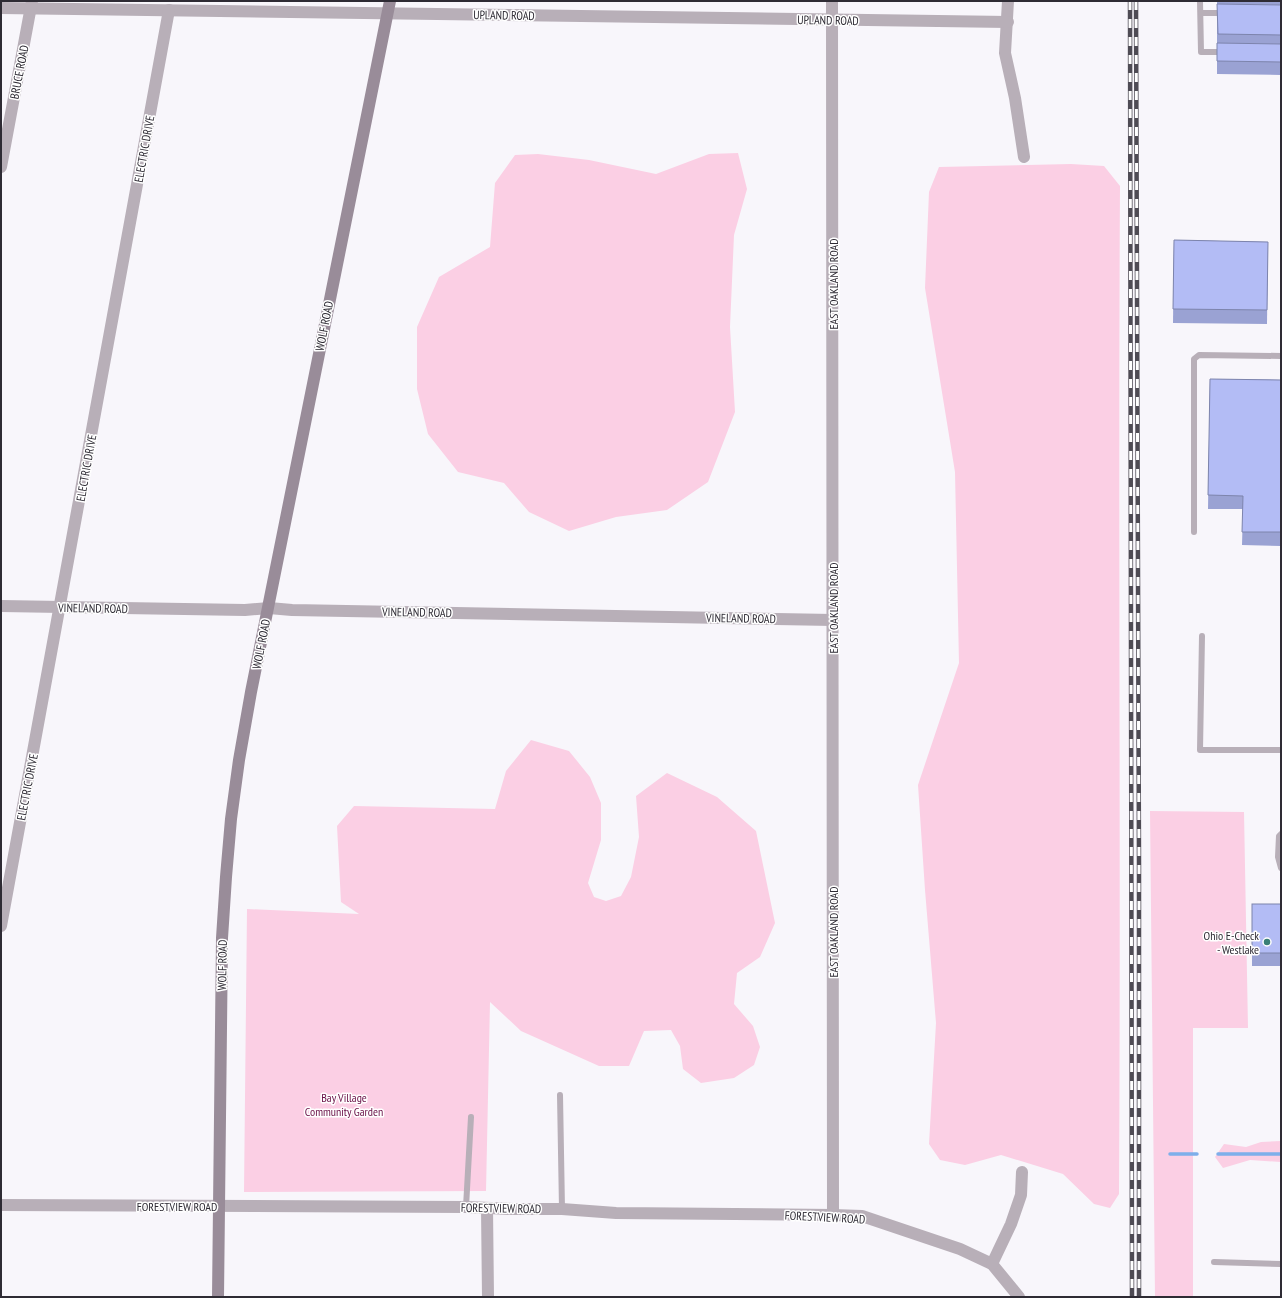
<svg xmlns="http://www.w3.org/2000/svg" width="1282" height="1298" font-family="'PT Sans Narrow',sans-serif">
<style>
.green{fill:#fbcfe4}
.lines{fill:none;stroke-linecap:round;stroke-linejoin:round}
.stream{stroke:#7eafea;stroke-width:3.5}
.lane{stroke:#b8afb8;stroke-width:6}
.street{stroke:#b8afb8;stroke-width:12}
.secondary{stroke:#998c99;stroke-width:12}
.rail-casing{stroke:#4e4b54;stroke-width:4.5}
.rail{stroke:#fff;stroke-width:3;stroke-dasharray:9;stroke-linecap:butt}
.wall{fill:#9aa2d3}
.building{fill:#b3bcf5;stroke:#7d84ac}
.poi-dot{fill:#397f75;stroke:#fff;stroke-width:1.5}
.labels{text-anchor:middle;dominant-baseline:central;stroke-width:3;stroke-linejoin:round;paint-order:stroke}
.street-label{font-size:12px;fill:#2e2b34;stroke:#fff}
.poi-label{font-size:12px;fill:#2e2b34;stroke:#fff;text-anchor:end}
.park-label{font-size:12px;fill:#691047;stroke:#fff}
</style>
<rect width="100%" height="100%" fill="#f8f6fb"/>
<g class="green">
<polygon points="738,153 747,189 734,235 730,327 735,412 708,482 667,510 616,517 569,531 529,512 504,483 458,472 428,434 417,389 417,327 439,277 490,247 495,183 515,155 538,154 589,160 656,174 709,154"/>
<path d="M1071,164l33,2 16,20c-2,336 1,673 -1,1008l-9,14 -16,-4 -31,-30 -62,-19 -36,10 -25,-5 -11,-16 7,-121 -11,-133 -7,-105 41,-122 -4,-191 -30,-184 4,-96 10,-25z"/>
<polygon points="531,740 569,751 590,777 601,803 601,840 588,883 594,897 606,901 621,896 631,877 639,837 636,796 667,773 717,797 756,831 775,923 760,957 737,973 734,1004 753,1026 760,1047 754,1065 734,1078 701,1083 683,1069 680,1046 671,1030 644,1031 629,1066 599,1066 521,1031 490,1002 486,1191 244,1192 247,909 359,914 341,902 337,826 354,806 495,809 506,771"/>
<polygon points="1150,811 1244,812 1248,1028 1193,1028 1193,1297 1155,1297"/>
<polygon points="1281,1141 1281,1162 1250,1160 1223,1168 1215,1157 1224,1144 1246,1147 1261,1142"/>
</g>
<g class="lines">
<g class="stream">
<polyline points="1170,1154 1197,1154"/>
<polyline points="1218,1154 1281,1154"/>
</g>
<g class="lane">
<polyline points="1200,1 1201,52 1225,52"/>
<polyline points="1201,13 1225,13"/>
<polyline points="1194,532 1194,359 1199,355 1281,356"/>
<polyline points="1202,636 1200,750 1281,750"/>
<polyline points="1281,834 1279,836 1278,857 1281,868"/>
<polyline points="560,1095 562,1209"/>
<polyline points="466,1207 471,1117"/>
<polyline points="1214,1262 1281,1264"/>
</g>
<g class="street">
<polyline points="832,1 833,1215"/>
<polyline points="1008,1 1005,53 1015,98 1024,157"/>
<polyline points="1,8 1008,22"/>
<polyline points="1,167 32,1"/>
<polyline points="1,606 245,610 269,608 292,610 833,620"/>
<polyline points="1,926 169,10"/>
<polyline points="1,1205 466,1207 513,1209 562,1209 616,1213 833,1215 862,1216 960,1249 992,1264 1019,1297"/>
<polyline points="487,1208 488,1297"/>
<polyline points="992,1264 1011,1224 1021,1195 1022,1172"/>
</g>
<polyline class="secondary" points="218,1297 222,938 226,877 231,819 239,760 251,692 390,1"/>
<g class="rail-casing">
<g id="rail">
<polyline points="1130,1 1132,1297"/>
<polyline points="1136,1 1139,863 1139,1297"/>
</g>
</g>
<use href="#rail" class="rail"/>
</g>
<g class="wall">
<polygon points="1217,1 1281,1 1281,75 1217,74"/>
<polygon points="1174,240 1268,242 1267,324 1173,323"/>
<polygon points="1210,379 1281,380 1281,546 1242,545 1243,509 1208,509"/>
<rect x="1252" y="904" width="29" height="62"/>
</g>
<g class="building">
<polygon points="1217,4 1281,5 1281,35 1218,34"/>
<polygon points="1217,43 1281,44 1281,62 1217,61"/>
<polygon points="1174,240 1268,242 1267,310 1173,309"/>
<polygon points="1210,379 1281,380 1281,532 1242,532 1243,496 1208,495"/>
<rect x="1252" y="904" width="29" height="49"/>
</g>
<circle class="poi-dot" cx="1267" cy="942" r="4"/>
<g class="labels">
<g class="street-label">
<text transform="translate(504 15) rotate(1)">UPLAND ROAD</text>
<text transform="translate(828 20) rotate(1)">UPLAND ROAD</text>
<text transform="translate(19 72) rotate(-79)">BRUCE ROAD</text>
<text transform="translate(144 149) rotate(-80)">ELECTRIC DRIVE</text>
<text transform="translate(833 284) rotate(-90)">EAST OAKLAND ROAD</text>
<text transform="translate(324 326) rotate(-79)">WOLF ROAD</text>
<text transform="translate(86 468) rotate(-80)">ELECTRIC DRIVE</text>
<text transform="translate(93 608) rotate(1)">VINELAND ROAD</text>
<text transform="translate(833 608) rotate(-90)">EAST OAKLAND ROAD</text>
<text transform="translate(417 612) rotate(1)">VINELAND ROAD</text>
<text transform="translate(741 618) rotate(1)">VINELAND ROAD</text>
<text transform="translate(261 644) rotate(-79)">WOLF ROAD</text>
<text transform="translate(27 787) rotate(-79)">ELECTRIC DRIVE</text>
<text transform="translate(833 932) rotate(-90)">EAST OAKLAND ROAD</text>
<text transform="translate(222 965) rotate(-89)">WOLF ROAD</text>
<text x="177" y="1206">FORESTVIEW ROAD</text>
<text transform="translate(501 1208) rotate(1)">FORESTVIEW ROAD</text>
<text transform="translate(825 1217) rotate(3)">FORESTVIEW ROAD</text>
</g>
<g class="poi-label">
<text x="1259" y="935">Ohio E-Check<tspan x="1259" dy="14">- Westlake</tspan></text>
</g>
<g class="park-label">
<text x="344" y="1097">Bay Village<tspan x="344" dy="14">Community Garden</tspan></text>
</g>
</g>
<rect width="1282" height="1298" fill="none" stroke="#2e2b34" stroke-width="4"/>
</svg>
